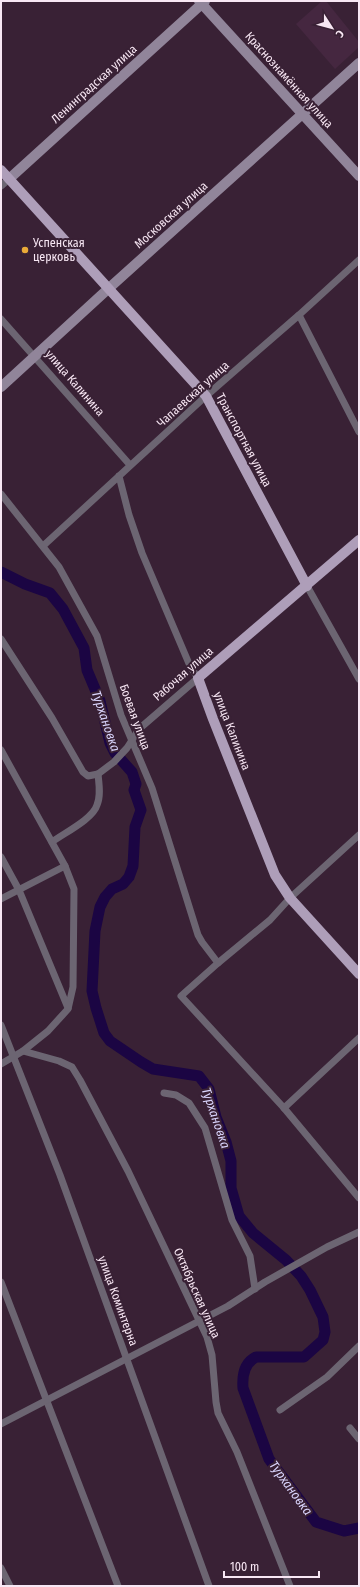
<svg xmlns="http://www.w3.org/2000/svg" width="360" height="1587" font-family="'Fira Sans Condensed',sans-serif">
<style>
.built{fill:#452740}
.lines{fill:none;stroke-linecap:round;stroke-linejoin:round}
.river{stroke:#1b0543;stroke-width:11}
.street{stroke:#6c6572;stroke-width:7}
.secondary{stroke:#91859a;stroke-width:10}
.primary{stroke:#ae9eb9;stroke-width:10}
.poi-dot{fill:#eaaa38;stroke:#392135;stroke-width:1.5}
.labels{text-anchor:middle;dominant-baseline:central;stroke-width:4;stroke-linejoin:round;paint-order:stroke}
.street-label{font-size:12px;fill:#f8e7f4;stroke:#392135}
.poi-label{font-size:12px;fill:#f8e7f4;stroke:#392135;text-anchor:start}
.water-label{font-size:13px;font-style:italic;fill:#d9d4fc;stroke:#392135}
</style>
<rect width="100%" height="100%" fill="#392135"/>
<polygon class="built" points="322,1 326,1 359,42 359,47 335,69 296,24"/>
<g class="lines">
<path class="river" d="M1,572l24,12 25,9 13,16 21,39 3,22 13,31 10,42 5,10 17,19 4,12 -2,6 7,20 -6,17 -2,39 -4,11 -6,7 -11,5 -7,8 -5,10 -5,24 -3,60 4,17 8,25 6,8 31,21 12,7 46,7 10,13 7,28 10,25 5,19v27l8,28 14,17 33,27 15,16 9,14 13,27 2,15 -2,8 -19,17h-48c-12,6 -14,18 -13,31l26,71 47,63 28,9 15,-3"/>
<g class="street">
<polyline points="1,186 9,179"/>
<polyline points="299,315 359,432"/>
<polyline points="1,319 130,465"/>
<polyline points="1,494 59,567 97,636 121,715 152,788 198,935 202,942 218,963"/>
<polyline points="43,546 206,396 299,315 359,260"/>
<polyline points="307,586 359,679"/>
<polyline points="1,639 52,718 83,772 88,776 98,774 114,762 127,748 139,729 198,678 190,666 142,553 129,515 119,476"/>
<polyline points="1,750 65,866 74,889 73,987 68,1009 48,1031 23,1051 1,1064"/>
<polyline points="359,835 290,898 270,920 218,963 181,996 284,1108 359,1198"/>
<path d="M52,842c12,-9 41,-23 45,-37 4,-9 2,-21 1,-31"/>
<polyline points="1,857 19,890 68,1008"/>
<polyline points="1,899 65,866"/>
<polyline points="1,1025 60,1175 209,1586"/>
<polyline points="23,1051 59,1061 72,1067 80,1080 128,1171 207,1337 212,1355 216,1402 218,1413 237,1452 290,1586"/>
<polyline points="164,1093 176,1095 189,1103 205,1128 232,1220 250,1256 255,1289"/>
<polyline points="284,1108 359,1038"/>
<polyline points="1,1282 118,1586"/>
<polyline points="280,1410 327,1377 359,1346"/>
<polyline points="1,1424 228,1306 265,1282 327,1247 359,1232"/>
<polyline points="350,1428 359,1439"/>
<polyline points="1,1568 10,1586"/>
</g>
<g class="secondary">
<polyline points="199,1 359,176"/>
<polyline points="9,179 205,1"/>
<polyline points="1,387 108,289 359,63"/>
</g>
<g class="primary">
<polyline points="1,170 206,396 307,586"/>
<polyline points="359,540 198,678 213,719 275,875 290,898 359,974"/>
</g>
</g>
<circle class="poi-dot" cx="25" cy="250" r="4"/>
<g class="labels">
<g class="street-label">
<text transform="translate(289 80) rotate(48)">Краснознамённая улица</text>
<text transform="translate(94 84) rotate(-42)">Ленинградская улица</text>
<text transform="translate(171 215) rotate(-42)">Московская улица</text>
<text transform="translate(75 383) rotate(49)">улица Калинина</text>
<text transform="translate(193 394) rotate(-42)">Чапаевская улица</text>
<text transform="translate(244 440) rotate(62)">Транспортная улица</text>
<text transform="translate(183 674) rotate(-41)">Рабочая улица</text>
<text transform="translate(135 717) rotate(70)">Боевая улица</text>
<text transform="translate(232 731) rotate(69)">улица Калинина</text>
<text transform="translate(197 1293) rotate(66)">Октябрьская улица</text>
<text transform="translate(118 1301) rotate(70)">улица Коминтерна</text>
</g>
<g class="poi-label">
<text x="33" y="243">Успенская<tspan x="33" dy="14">церковь</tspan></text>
</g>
<g class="water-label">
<text transform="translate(106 721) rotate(71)">Турхановка</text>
<text transform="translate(216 1118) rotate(71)">Турхановка</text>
<text transform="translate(291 1488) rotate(54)">Турхановка</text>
</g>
</g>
<rect width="360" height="1587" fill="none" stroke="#f8e7f4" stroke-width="4"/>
<g transform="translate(332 28) rotate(126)" stroke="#392135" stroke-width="3" paint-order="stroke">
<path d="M0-3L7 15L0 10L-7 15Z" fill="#f8e7f4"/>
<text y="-6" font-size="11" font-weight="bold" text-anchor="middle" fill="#f8e7f4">С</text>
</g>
<path d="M224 1571v6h95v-6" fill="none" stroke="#f8e7f4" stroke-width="2"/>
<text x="230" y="1571" font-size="12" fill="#f8e7f4" stroke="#392135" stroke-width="3" paint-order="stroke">100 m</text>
</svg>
